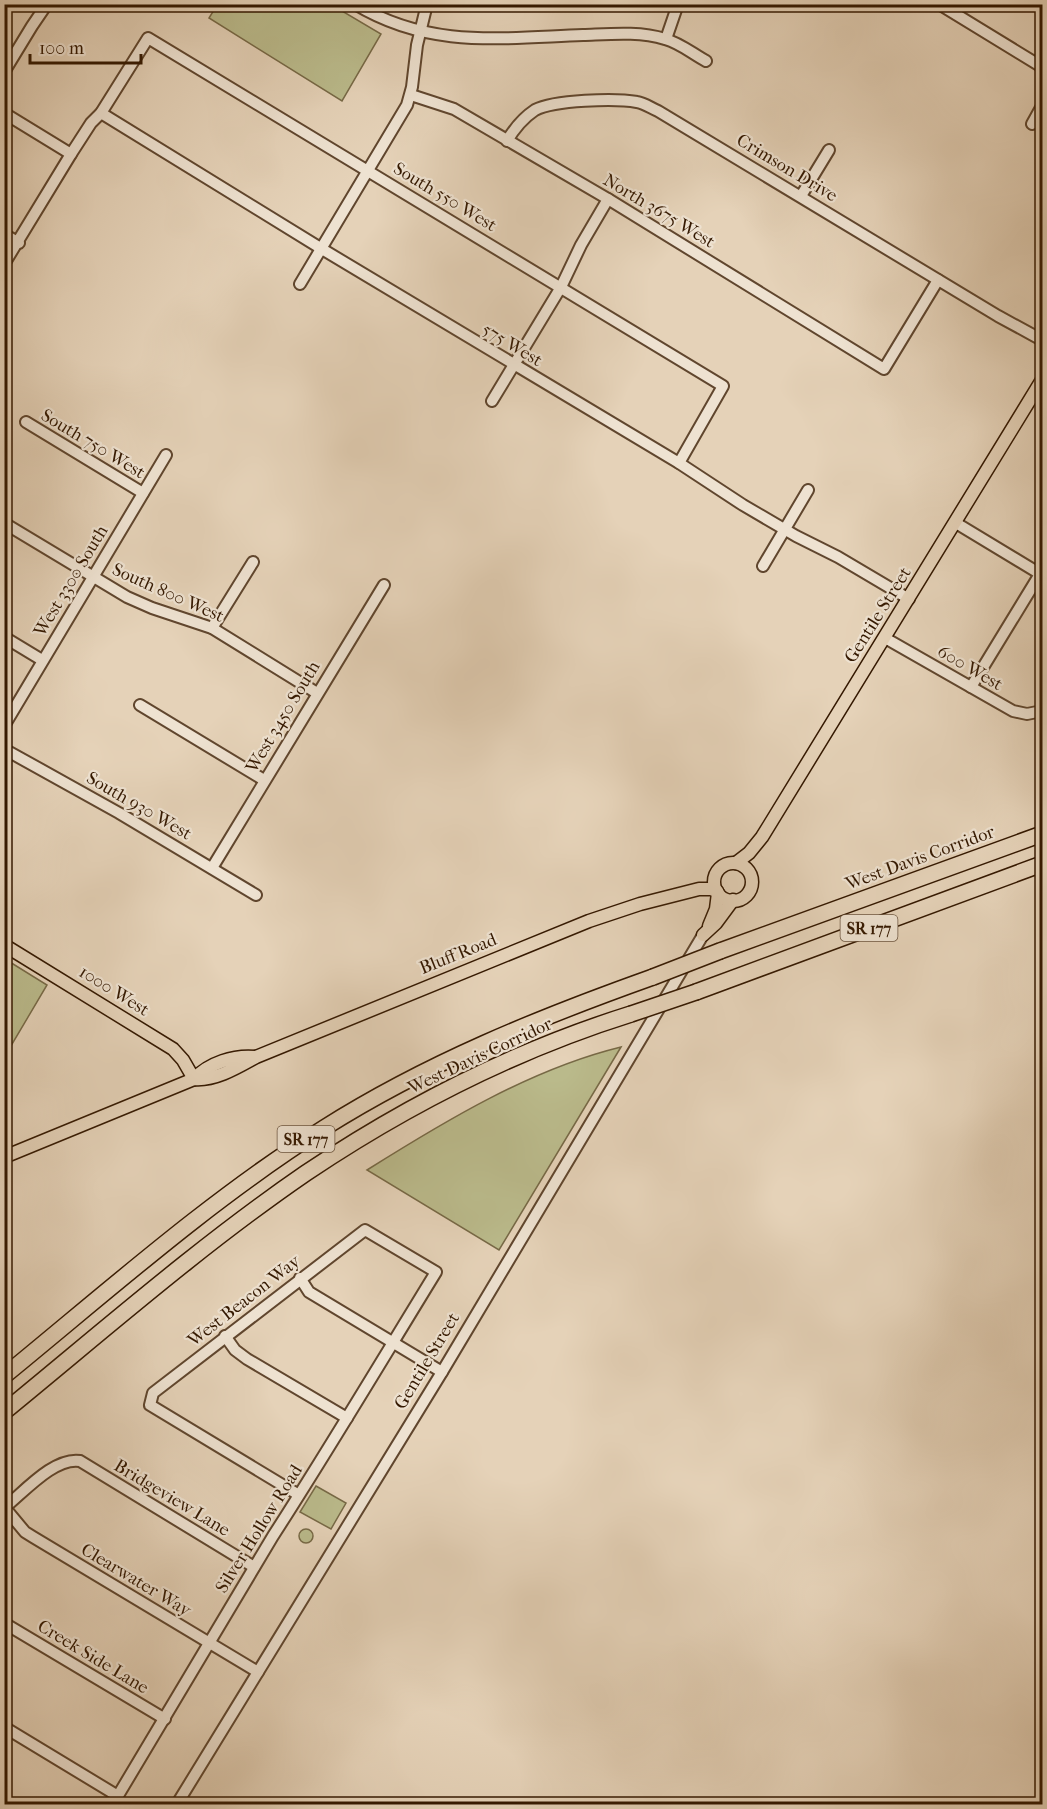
<svg xmlns="http://www.w3.org/2000/svg" width="1047" height="1809" font-family="'IM FELL French Canon',serif">
<style>
.green{fill:#baba8b;stroke:#776946;stroke-width:1.5}
.lines{fill:none;stroke-linecap:round;stroke-linejoin:round}
.minor-casing{stroke:#60462e;stroke-width:14}
.major-casing{stroke:#341800;stroke-width:15}
.highway-casing{stroke:#341800;stroke-width:18}
.minor{stroke:#eee2d1;stroke-width:10}
.major{stroke:#e5d2b8;stroke-width:12}
.highway{stroke:#e5d2b8;stroke-width:15}
.highway-bridge-casing{stroke:#341800;stroke-width:18;stroke-linecap:butt}
.highway-bridge{stroke:#e5d2b8;stroke-width:15}
.labels{text-anchor:middle;dominant-baseline:central;stroke-width:4.5;stroke-linejoin:round;paint-order:stroke}
.shield{fill:#eee2d1;stroke:#6c553f;stroke-width:1.5}
.shield-label{font-size:16px;font-weight:bold;fill:#341800}
.street-label{font-size:18px;fill:#341800;stroke:#eee2d1}
</style>
<rect width="100%" height="100%" fill="#e5d2b8"/>
<filter id="stains"><feTurbulence type="fractalNoise" baseFrequency=".00333" numOctaves="4"/><feColorMatrix values="0 0 0 0 .2 0 0 0 0 .09 0 0 0 0 .02 0 0 0 .5 -.17"/></filter>
<radialGradient id="worn" r=".72"><stop offset=".6" stop-color="#630" stop-opacity="0"/><stop offset="1" stop-color="#630" stop-opacity=".3"/></radialGradient>
<g class="green">
<polygon points="217,5 332,5 381,34 342,101 209,18"/>
<polygon points="5,959 47,985 5,1056"/>
<path d="M621,1047l-122,203 -132,-80c78,-49 164,-101 254,-123z"/>
<polygon points="316,1486 346,1503 331,1529 300,1512"/>
<circle cx="306" cy="1536" r="7"/>
</g>
<g class="lines">
<g class="minor-casing">
<g id="minor">
<path d="M355,4c74,45 146,34 228,31 27,-1 56,-4 82,4 15,4 28,15 41,22"/>
<polyline points="939,4 1042,67"/>
<polyline points="666,39 678,4"/>
<polyline points="4,72 32,26 47,4"/>
<polyline points="411,95 454,109 608,199 884,369 938,280"/>
<polyline points="4,113 71,154"/>
<polyline points="101,113 322,249 679,463 743,505 796,536 838,557 909,599"/>
<polyline points="1032,124 1042,106"/>
<path d="M507,141c7,-12 16,-23 28,-31 19,-10 80,-12 102,-8 7,1 14,6 21,9l340,205 44,24"/>
<polyline points="801,196 829,150"/>
<polyline points="4,234 19,243"/>
<polyline points="4,264 71,154 91,123 101,113 148,38 723,386 679,463"/>
<polyline points="300,284 407,105 412,87 417,45 427,4"/>
<polyline points="492,401 561,287 581,245 608,199"/>
<polyline points="26,422 143,493"/>
<polyline points="4,523 127,597 152,608 212,628 317,693"/>
<polyline points="956,523 1042,575"/>
<polyline points="763,566 808,490"/>
<polyline points="212,628 253,562"/>
<polyline points="4,637 42,660"/>
<polyline points="885,638 1013,711 1027,714 1042,711"/>
<polyline points="971,687 1040,574"/>
<polyline points="140,705 264,780"/>
<polyline points="4,726 166,455"/>
<polyline points="4,749 119,813 256,895"/>
<polyline points="212,868 384,585"/>
<polyline points="300,1278 309,1292 442,1372"/>
<polyline points="225,1336 235,1350 247,1359 347,1418"/>
<path d="M4,1508c20,-16 50,-51 76,-47l174,106"/>
<polyline points="5,1508 25,1532 33,1537 258,1672"/>
<polyline points="4,1623 165,1719"/>
<polyline points="4,1727 118,1796"/>
<path d="M113,1804l160,-268c56,-87 109,-176 163,-264l-71,-42 -212,163 -3,12 149,90"/>
<polyline points="177,1804 442,1372 703,935"/>
</g>
</g>
<g class="major-casing">
<g id="major">
<polyline points="736,863 749,853 762,837 1042,380"/>
<circle cx="733" cy="882" r="19"/>
<polyline points="709,926 716,909 718,893"/>
<polyline points="703,935 716,923 733,900"/>
<polyline points="4,945 173,1049 183,1060 194,1079"/>
<path d="M194,1079c21,2 44,-12 62,-22l333,-136 51,-17 59,-15h12l6,2"/>
<path d="M4,1157l190,-78c15,-16 40,-24 61,-22"/>
</g>
</g>
<g class="highway-casing">
<g id="highway">
<polyline points="720,951 1042,834"/>
<polyline points="696,992 1042,864"/>
<path d="M4,1376c104,-85 206,-176 320,-248 103,-65 214,-110 329,-151"/>
<path d="M4,1412c99,-81 197,-167 302,-239 100,-67 210,-123 325,-159"/>
</g>
</g>
<use href="#minor" class="minor"/>
<use href="#major" class="major"/>
<use href="#highway" class="highway"/>
<g class="highway-bridge-casing">
<g id="highway-bridge">
<polyline points="653,977 720,951"/>
<polyline points="631,1014 696,992"/>
</g>
</g>
<use href="#highway-bridge" class="highway-bridge"/>
</g>
<g class="labels">
<g class="shield">
<rect x="840.5" y="915" width="57" height="26" rx="4.5"/>
<rect x="277.5" y="1126" width="57" height="26" rx="4.5"/>
</g>
<g class="shield-label">
<text x="869" y="928">SR 177</text>
<text x="306" y="1139">SR 177</text>
</g>
<g class="street-label">
<text transform="translate(787 168) rotate(31)">Crimson Drive</text>
<text transform="translate(445 197) rotate(31)">South 550 West</text>
<text transform="translate(659 211) rotate(31)">North 3675 West</text>
<text transform="translate(512 345) rotate(31)">575 West</text>
<text transform="translate(93 444) rotate(31)">South 750 West</text>
<text transform="translate(71 581) rotate(-59)">West 3300 South</text>
<text transform="translate(168 593) rotate(24)">South 800 West</text>
<text transform="translate(878 615) rotate(-58)">Gentile Street</text>
<text transform="translate(970 668) rotate(30)">600 West</text>
<text transform="translate(283 717) rotate(-59)">West 3450 South</text>
<text transform="translate(139 806) rotate(30)">South 930 West</text>
<text transform="translate(920 858) rotate(-20)">West Davis Corridor</text>
<text transform="translate(458 954) rotate(-22)">Bluff Road</text>
<text transform="translate(114 991) rotate(32)">1000 West</text>
<text transform="translate(480 1056) rotate(-25)">West Davis Corridor</text>
<text transform="translate(244 1301) rotate(-38)">West Beacon Way</text>
<text transform="translate(427 1361) rotate(-59)">Gentile Street</text>
<text transform="translate(172 1498) rotate(31)">Bridgeview Lane</text>
<text transform="translate(259 1529) rotate(-58)">Silver Hollow Road</text>
<text transform="translate(136 1580) rotate(31)">Clearwater Way</text>
<text transform="translate(93 1657) rotate(31)">Creek Side Lane</text>
</g>
</g>
<rect width="1047" height="1809" fill="none" stroke="#e5d2b8" stroke-width="24"/>
<rect x="6" y="6" width="1035" height="1797" fill="none" stroke="#341800" stroke-width="3"/>
<rect x="12" y="12" width="1023" height="1785" fill="none" stroke="#341800" stroke-width="1.5"/>
<path d="M30 54v9h111v-9" fill="none" stroke="#341800" stroke-width="3"/>
<text x="39" y="54" font-size="18" fill="#341800" stroke="#eee2d1" stroke-width="4.5" paint-order="stroke">100 m</text>
<rect width="100%" height="100%" filter="url(#stains)"/>
<rect width="100%" height="100%" fill="url(#worn)"/>
</svg>
